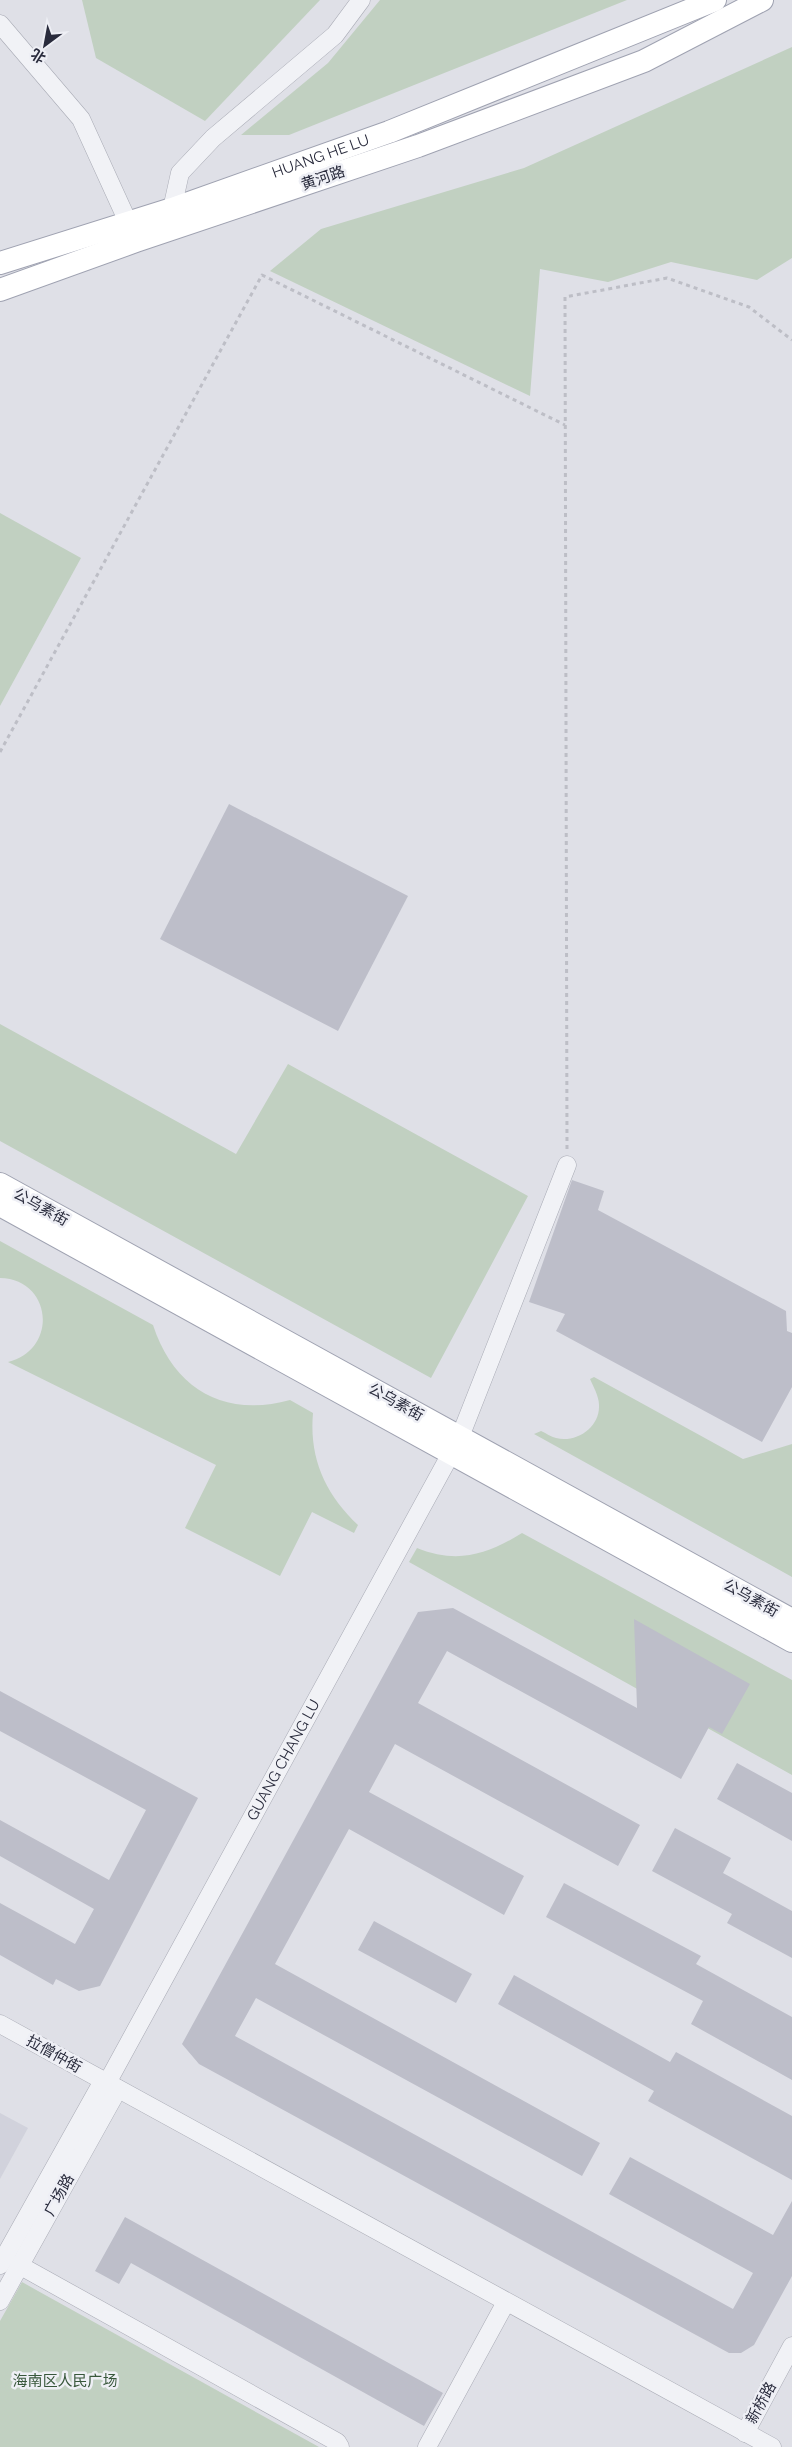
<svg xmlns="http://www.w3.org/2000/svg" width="792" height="2447" font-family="Raleway,'Noto Sans SC',sans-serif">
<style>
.built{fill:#d1d2dc}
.green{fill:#c1d0c1}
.building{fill:#bdbec9}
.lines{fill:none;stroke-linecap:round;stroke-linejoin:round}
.minor-casing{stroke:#a8aab4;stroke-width:19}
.major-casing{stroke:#9fa2b1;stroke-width:24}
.path{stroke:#bdbec6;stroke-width:3;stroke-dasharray:4 4;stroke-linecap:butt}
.minor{stroke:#f1f2f6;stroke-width:18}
.major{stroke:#fff;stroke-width:22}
.labels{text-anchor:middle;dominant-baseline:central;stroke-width:5;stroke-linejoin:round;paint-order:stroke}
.street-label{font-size:15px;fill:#292b3c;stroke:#eeeff5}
.park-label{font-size:15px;fill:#38573b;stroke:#eeeff5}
</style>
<rect width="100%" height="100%" fill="#dfe0e7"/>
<polygon class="built" points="0,2113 28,2128 0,2179"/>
<g class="green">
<polygon points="82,0 320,0 205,121 96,58"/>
<polygon points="380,0 627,0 289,135 241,135 328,63"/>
<polygon points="792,47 792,258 757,280 671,262 608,282 540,269 530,396 270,271 321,229 524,168"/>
<polygon points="0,513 81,558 0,706"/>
<polygon points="0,1024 236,1154 288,1064 528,1196 431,1378 0,1141"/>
<path d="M0,1241l153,84c21,64 71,93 137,75l23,13c-4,45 12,81 45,112l-4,8 -42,-21 -32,64 -95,-48 31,-63 -208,-103c51,-13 44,-83 -8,-84z"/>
<path d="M594,1377l149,82 49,-15v133l-258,-143 7,-3c5,2 10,6 15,7 21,5 44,-11 43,-33 0,-9 -6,-19 -9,-26z"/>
<path d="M522,1533l270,147v95l-383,-213 8,-14c40,16 70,7 105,-15z"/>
<polygon points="22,2282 38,2291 319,2447 0,2447 0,2321"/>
</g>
<g class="building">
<polygon points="229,804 408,896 338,1031 160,939"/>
<polygon points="572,1180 604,1191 598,1210 786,1311 787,1331 792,1333 792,1387 762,1442 556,1331 565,1314 529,1302"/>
<polygon points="453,1608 637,1708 634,1619 750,1684 722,1734 709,1727 681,1779 447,1651 418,1703 640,1825 618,1866 395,1744 369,1792 524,1876 504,1915 349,1829 275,1964 600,2143 582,2176 256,1998 235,2036 733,2309 753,2273 609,2194 630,2157 773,2235 792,2201 792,2276 754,2345 741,2353 729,2353 199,2064 182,2044 418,1612"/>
<polygon points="0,1691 198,1798 100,1986 79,1991 56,1979 53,1985 0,1955 0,1903 75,1944 94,1909 0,1856 0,1820 109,1880 146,1810 0,1731"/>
<polygon points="737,1763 792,1793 792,1841 717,1799"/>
<polygon points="675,1828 731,1858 723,1873 792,1911 792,1958 727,1923 732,1914 652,1871"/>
<polygon points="564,1883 701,1956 696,1964 792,2017 792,2080 691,2024 703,2001 546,1917"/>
<polygon points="374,1921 472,1974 456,2003 358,1950"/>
<polygon points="514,1975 670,2062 676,2052 792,2116 792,2180 648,2101 654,2091 498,2004"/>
<polygon points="125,2217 443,2393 424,2426 131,2263 119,2284 95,2271"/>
</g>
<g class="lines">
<g class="minor-casing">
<g id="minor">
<polyline points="0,24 81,119 133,233"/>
<polyline points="176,220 172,209 180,173 213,138 335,35 361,0"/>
<polyline points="0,2024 772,2447"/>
<path id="s1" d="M107,2083l353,-646 107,-272"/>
<polyline points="0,2265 103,2081"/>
<polyline points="19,2265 337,2442 340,2447"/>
<polyline points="0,2301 118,2089"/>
<polyline points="745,2433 792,2346"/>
<polyline points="427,2447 506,2302"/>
</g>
</g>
<g class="major-casing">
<g id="major">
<path id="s2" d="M0,263l172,-54 217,-77 326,-132"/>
<polyline points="0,290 136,241 418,146 644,61 762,0"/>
<polyline points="0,1184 792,1620"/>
<polyline points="0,1205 792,1641"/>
</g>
</g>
<g class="path">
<polyline points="0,752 262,275 565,425"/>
<polyline points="567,1149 565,297 667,278 749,307 792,340"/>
</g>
<use href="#minor" class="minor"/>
<use href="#major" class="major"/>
</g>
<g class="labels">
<g class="street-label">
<text stroke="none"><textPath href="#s2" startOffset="338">HUANG HE LU</textPath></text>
<text transform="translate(323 178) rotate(-19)">黄河路</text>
<text transform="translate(41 1207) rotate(29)">公乌素街</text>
<text transform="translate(396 1402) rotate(29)">公乌素街</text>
<text transform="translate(751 1598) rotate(29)">公乌素街</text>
<text stroke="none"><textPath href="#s1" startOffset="368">GUANG CHANG LU</textPath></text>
<text transform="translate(54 2054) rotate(29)">拉僧仲街</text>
<text transform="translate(59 2195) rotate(-61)">广场路</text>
<text transform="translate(761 2403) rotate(-61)">新桥路</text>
</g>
<g class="park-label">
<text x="65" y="2381">海南区人民广场</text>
</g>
</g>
<g transform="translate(45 45) rotate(212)" stroke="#eeeff5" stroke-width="4" paint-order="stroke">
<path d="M0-4L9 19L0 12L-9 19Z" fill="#292b3c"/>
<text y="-8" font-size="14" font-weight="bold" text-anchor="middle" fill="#292b3c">北</text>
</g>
</svg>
